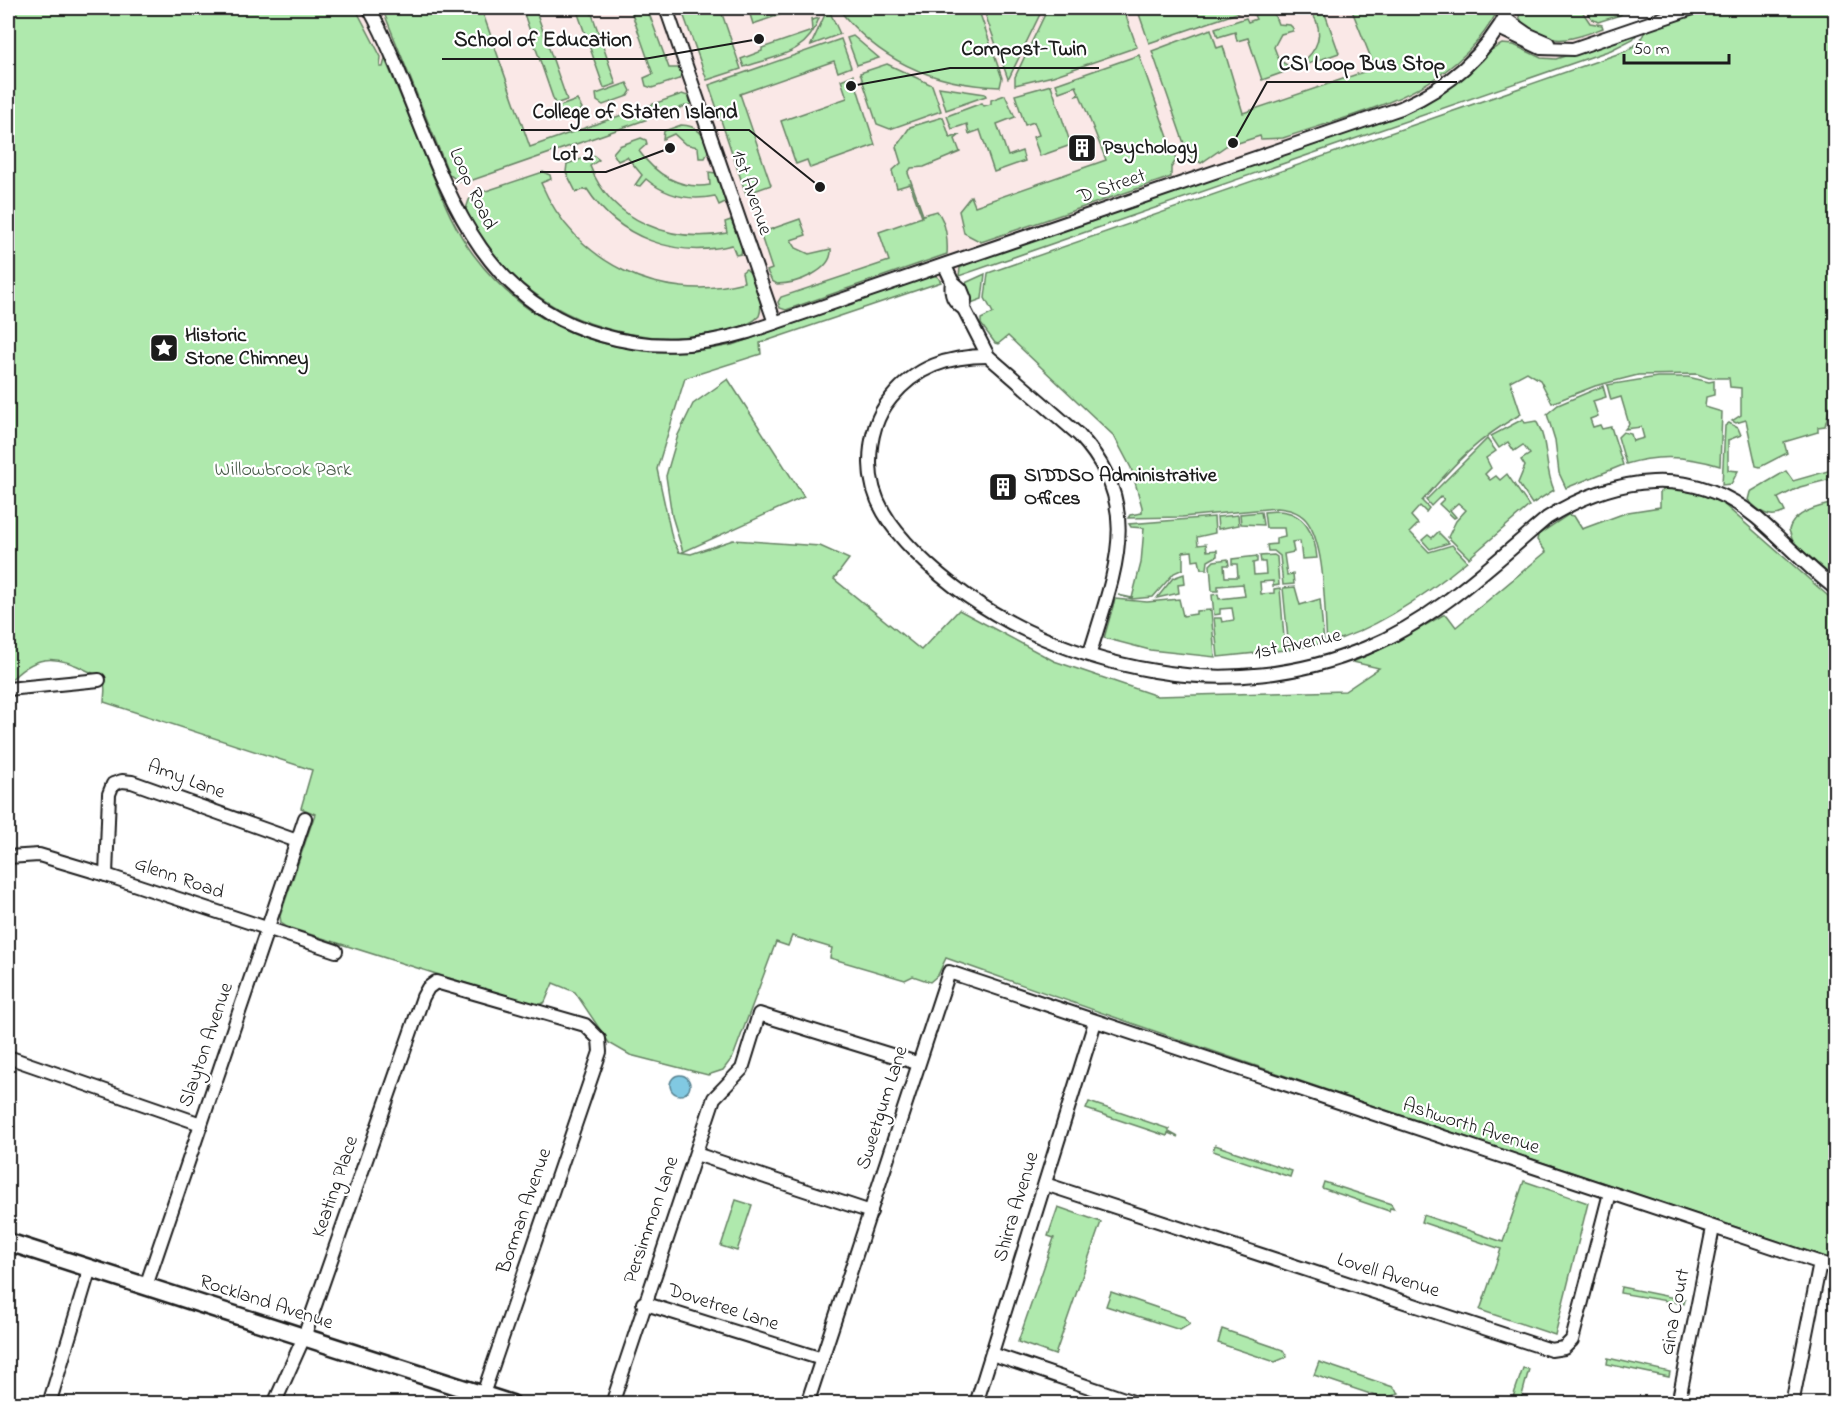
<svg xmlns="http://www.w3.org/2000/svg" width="1843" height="1411" font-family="'Indie Flower',sans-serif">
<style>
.built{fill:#fae8e7}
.green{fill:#afe9ad;stroke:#668264;stroke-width:1.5}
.water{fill:#81c9e2;stroke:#598493;stroke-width:1.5}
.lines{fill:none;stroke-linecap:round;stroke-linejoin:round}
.street-casing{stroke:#1c1c1c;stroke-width:16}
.secondary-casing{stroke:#1c1c1c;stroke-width:21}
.street{stroke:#fff;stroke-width:12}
.secondary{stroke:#fff;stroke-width:16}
.labels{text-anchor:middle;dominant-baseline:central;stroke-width:4.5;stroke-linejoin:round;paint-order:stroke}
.poi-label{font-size:20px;font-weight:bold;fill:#1c1c1c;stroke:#fff;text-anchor:start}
.street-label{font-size:20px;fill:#1c1c1c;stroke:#fff}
.park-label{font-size:20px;fill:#485a48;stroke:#fff}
.leader{fill:none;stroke:#1c1c1c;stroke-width:2}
.callout-dot{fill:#1c1c1c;stroke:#fff;stroke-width:2}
.callout-label{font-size:21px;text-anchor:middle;font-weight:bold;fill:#1c1c1c;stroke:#fff;stroke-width:4.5;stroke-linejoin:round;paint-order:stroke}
</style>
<rect width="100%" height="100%" fill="#fff"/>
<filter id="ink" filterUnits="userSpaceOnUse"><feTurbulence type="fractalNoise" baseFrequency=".0167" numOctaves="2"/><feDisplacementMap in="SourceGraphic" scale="12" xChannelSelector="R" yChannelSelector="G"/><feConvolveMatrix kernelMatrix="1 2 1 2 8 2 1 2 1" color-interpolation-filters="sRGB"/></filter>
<g filter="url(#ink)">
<polygon class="built" points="338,8 1596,8 1611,50 760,343 761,354 583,354 473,270"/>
<g class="green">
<path d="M8,8h351l2,3 -3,2 23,44 -1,10h3l2,-8c15,35 29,70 43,105 13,31 25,63 45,90 62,84 159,112 259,91l202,-70 4,2 3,5 -181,61 1,11 -76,24 -28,91 15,69 7,14 12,2 42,-14 87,6 29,13 -15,20 87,71 38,-40 95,51 103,35 188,-5 34,-23 -26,-6 43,-20 47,-27h4l9,12 90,-75 -9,-12 1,-5 30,-20 6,1 8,13 46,-17 32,-5v-15l7,-4 24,3 30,11 114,100v658c-297,-99 -594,-197 -889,-302l-8,17 -8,7 -17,-6 -8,4 -75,-22 2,-10 -40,-12 -4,10 -12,-4 -43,115 -10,13 -15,5 -78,-20 -21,-12 -34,-51 -22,-9 -8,19 -7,4 -251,-79 -6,-4 -1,-7 35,-102 -14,-6 11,-38 -208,-68c0,-6 2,-14 0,-19 -2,-7 -12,-10 -18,-13 -33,-17 -53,-14 -78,13z"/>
<polygon points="382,8 481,8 530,147 682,94 688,96 691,104 467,182 458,181 449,174"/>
<polygon points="522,8 535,8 567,100 555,104"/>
<polygon points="576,8 590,8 616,84 604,88"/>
<polygon points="630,8 647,8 669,68 680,68 682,74 679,79 652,88 646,86 644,78 653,74"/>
<polygon points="681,8 720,8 741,69 707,80"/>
<polygon points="748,8 800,8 753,24"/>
<polygon points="828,8 840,34 811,45"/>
<path d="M838,8h140l24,70 -2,9c-65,-2 -122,-26 -162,-79z"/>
<polygon points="983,8 1043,8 1009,78 1008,79"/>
<polygon points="1048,8 1123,8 1137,47 1053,76 1015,85 1015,77"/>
<polygon points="1137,8 1252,8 1149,43"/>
<path d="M1308,8h25l-9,3 15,42 -31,11 -2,-5c16,-15 17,-34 2,-51z"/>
<path d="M1351,8h148c-43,85 -133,102 -216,130l-22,1 -1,-3 -22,7 -2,-4 -35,24 -13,-8 -36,-104 59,-22 6,19 6,-2 20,67 132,-45z"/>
<path d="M1518,8h62l10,15 12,2 1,3c-24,9 -47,19 -70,3 -10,-6 -15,-12 -15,-23z"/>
<polygon points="1584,8 1628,8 1620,15 1598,22 1592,19"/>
<path d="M1712,8h123l1,399 -6,-1 -5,20 -7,1v5l-34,10 3,11 -27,14 -4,-1 -10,-46 -10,3 -4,-2 9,-6v-27l-11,-1 -1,-9h-20l-12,-4 -59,1 -43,11 -43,17 -12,-23 -13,-8 -17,9 11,33c-44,25 -66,49 -99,87l7,7 -3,4 -6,-6 -9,10 7,8 -8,8 19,20 23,-7 15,16c-41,34 -89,68 -140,82 -3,-32 -1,-99 -21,-123 -8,-9 -18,-11 -29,-12l-95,9 -54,1 2,-3 12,-2v-6l-11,-39 -17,-32 -106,-100 -10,8 -3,-1 -14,-19v-5l12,-6 -8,-15 3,-25 638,-222 13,-9 7,-12z"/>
<polygon points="1272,9 1278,24 1290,25 1293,28 1293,31 1281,34 1274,47 1279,60 1293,69 1262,80 1248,38 1237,41 1235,32 1218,37 1215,28 1246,18 1248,22 1256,19 1254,15"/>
<path d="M811,18l1,2 7,-2c-11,36 -42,38 -75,49l-3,-8 21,-8v-3l50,-17z"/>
<polygon points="1639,32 1633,39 1611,50 959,276 960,268 969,263 1416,108 1445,92 1474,68 1489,51 1502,44 1514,45 1541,58 1556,59"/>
<polygon points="853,36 879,58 857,65 847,38"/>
<polygon points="841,39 851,67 838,72 834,61 740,94 771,185 746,194 709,85"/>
<polygon points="1139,55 1176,160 1171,168 1171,177 981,242 964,233 959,211 971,196 975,206 1106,160 1080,95 1075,96 1079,93 1076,86 1059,92 1056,84"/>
<polygon points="887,64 932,85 941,111 890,129 877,124 860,73"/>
<polygon points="853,75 875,145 810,168 807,160 796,164 781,121 847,98 841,80"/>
<polygon points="627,83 631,91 628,96 603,105 597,101 596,94"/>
<polygon points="1051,85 1071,145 1040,156 1033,137 1039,135 1034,122 1025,125 1015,95"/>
<polygon points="939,87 985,94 986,96 946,110"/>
<polygon points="1005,95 1015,117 997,124 1008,156 1022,151 1025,161 994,172 980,130 969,134 967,124 952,129 947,116 982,103 984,106 991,104 991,100"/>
<polygon points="577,100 582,108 578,114 555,122 548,118 547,111"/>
<path d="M943,117l7,21 10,-3 -5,4 5,13 -36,15 -13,1 -3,5 15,42 14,-4c9,11 11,29 10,43l-161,56 -6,-2 -2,-6 3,-5 108,-36 -10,-29 43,-15 -12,-33 -13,4 -5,-17 9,-8 -5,-16 14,-20z"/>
<path d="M681,125c17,0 23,10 28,25l-4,8h-6l-1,-11 -13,-3 -11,-10 -11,5 1,-8z"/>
<path d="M641,138l5,2 1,4 -8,7c16,23 41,39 71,34l-1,-13 7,1 9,29 -6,3 -4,-9c-25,5 -49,0 -69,-17l-6,7 -5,-1 7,-10 -15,-18 -9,4 -5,-8 6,-7z"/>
<path d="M593,155l6,5 -9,6c21,55 83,78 137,67l-2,-11 6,-2 11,27 -1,7 -5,1 -4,-10c-55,14 -114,-7 -145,-56l-11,3 -10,-20 1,-8z"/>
<path d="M543,172l7,3 1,4 -10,4c34,80 119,121 203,99l-2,-10 4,-3c11,8 18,35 13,47 -11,12 -36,16 -51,18 -81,13 -161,-15 -213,-78 -11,-14 -24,-30 -29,-47l3,-9 5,-5z"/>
<path d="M800,219l6,16 -15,5 5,8 13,6 22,-5c2,22 -35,35 -54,35l-5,-3 -5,-10 5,-2 -12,-36z"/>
<polygon points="985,274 982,299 971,303 963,284"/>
<path d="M1657,377h31l21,5 5,-1v14l-8,2 -1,10 17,5 -2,54c-31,-10 -63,-12 -94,-2l-8,-27 5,-5 8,2 2,7 11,-3 -3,-11 -16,2 4,-5 -8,-27 -10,3 -4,-15z"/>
<polygon points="728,379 804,497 683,552 672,516 666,476 678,435 693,404"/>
<polygon points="1603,386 1606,397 1593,401 1598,416 1590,419 1593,427 1600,425 1602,429 1611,427 1623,465 1566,488 1559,473 1555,440 1547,414 1558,405"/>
<path d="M1523,419l2,4 11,-2c13,20 8,47 18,69l-22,14 -14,-21 7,-17 -4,-6 9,-6 -7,-9 -9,6 -6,-9 -9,6 -8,-12z"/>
<polygon points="1729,423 1738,428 1741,435 1728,440 1728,470 1738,471 1731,484 1722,485 1725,426"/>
<polygon points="1487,439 1496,451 1486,458 1491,468 1485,474 1490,480 1496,476 1500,480 1507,474 1529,506 1469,558 1448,537 1456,521 1466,510 1458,503 1450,510 1456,517 1454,518 1439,504 1444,499 1441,496 1431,506 1426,500"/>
<path d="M1835,469v9l-35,9 -22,11 7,14c-16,8 -25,0 -37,-12l2,-8 36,-21 7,10z"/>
<path d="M1835,503h1l-1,76 -42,-37 -4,-12c4,-18 31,-24 46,-27z"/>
<path d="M1277,511c27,0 38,23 40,47l-15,1 -2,-18 -8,1 2,10 -10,2 3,21 6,-1 1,10 -11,1 -3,-29 -6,-5h-6l-1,-6 9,-1v-6l9,-2 -1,-8h-18l-2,-16z"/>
<polygon points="1261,512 1263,525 1241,524 1240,514"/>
<polygon points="1238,515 1239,525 1218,529 1217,517"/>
<polygon points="1214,517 1215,533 1197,537 1198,545 1206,544 1207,551 1217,550 1217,556 1208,561 1207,569 1201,569 1199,560 1193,561 1192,551 1183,552 1183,569 1174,573 1153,597 1132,599 1118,595 1132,598 1141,563 1144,528 1131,527 1129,524"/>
<polygon points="1438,532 1449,543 1430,549 1422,540 1428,535 1432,538"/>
<polygon points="1257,556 1257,562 1253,563 1254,575 1266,574 1265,562 1261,562 1260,556 1274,555 1277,557 1279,585 1273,586 1273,581 1260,582 1261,594 1274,593 1274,589 1280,588 1285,650 1218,657 1214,618 1221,618 1222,622 1234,620 1232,608 1220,609 1220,614 1214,615 1212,595 1218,594 1219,599 1245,596 1243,584 1218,586 1218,591 1212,591 1210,565 1214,561 1228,559 1229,565 1224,565 1225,577 1238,577 1237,564 1232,564 1232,559"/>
<polygon points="1184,574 1185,584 1178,585 1179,593 1157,598 1173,578"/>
<polygon points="1295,587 1300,605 1320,599 1324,643 1289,650 1283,588"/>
<polygon points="1115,599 1147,602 1179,599 1183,616 1196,614 1196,611 1211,610 1215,657 1150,650 1104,638"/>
<polygon points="1089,1102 1169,1129 1169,1132 1178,1137 1168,1133 1167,1136 1086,1109"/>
<polygon points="1215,1145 1292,1171 1290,1177 1213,1151"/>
<polygon points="1524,1181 1588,1203 1555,1335 1480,1310 1501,1249 1421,1222 1423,1215 1503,1242"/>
<polygon points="1324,1182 1391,1204 1394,1209 1390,1208 1389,1211 1322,1188"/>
<polygon points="736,1200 752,1205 737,1251 721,1246"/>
<polygon points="1058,1207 1101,1222 1055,1355 1018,1342 1054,1238 1048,1236"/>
<polygon points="1621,1287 1685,1300 1684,1304 1620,1293"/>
<polygon points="1111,1292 1184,1317 1190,1324 1180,1330 1106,1306"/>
<polygon points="1222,1329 1283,1350 1287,1357 1275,1362 1218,1343"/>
<polygon points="1608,1358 1670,1372 1669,1377 1607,1364"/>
<polygon points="1319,1362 1393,1387 1399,1393 1385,1399 1314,1375"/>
<polygon points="1523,1368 1529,1369 1520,1403 1511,1403"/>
</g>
<circle class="water" cx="680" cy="1085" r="10"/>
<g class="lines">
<g class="street-casing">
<g id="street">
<path d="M369,8c65,118 81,285 232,327 51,15 96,12 147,-3l653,-224c49,-22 84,-52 109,-100"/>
<polyline points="666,8 775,323"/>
<polyline points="1504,18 1527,34 1548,43"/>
<polyline points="1499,28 1541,48 1573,49 1693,8"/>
<path d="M945,266l7,15 9,8 4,10 -1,10 24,47 91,79c66,70 35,138 11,218"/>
<path d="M952,281c-2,14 1,20 12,28"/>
<path d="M988,356c-40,0 -72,11 -97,42 -15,18 -21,42 -21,65 0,37 21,65 46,90 64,64 150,103 239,118 70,12 144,5 211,-23 70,-29 124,-82 181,-130 67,-42 145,-54 210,0 27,23 50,49 79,71"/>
<polyline points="8,689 99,680"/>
<polyline points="8,857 39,855 106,875 336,951"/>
<polyline points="106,875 109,794 113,784 122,781 132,782 297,841"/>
<polyline points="8,1057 201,1124"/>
<polyline points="696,1154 871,1212"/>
<polyline points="1045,1184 1551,1350 1564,1348 1572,1340 1610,1193"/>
<polyline points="146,1286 305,818"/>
<polyline points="643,1303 822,1359"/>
<polyline points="992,1354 1139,1404"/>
<polyline points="49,1404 90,1268"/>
<polyline points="274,1404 304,1337 423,997 428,988 436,982 585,1025 599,1039 600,1052 483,1394"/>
<polyline points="612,1404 714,1098 742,1069 759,1014 917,1063"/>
<polyline points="807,1404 949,972 1836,1268"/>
<polyline points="976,1404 1095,1022"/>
<polyline points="1678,1404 1713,1228"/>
<polyline points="1792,1404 1820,1263"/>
</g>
</g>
<g class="secondary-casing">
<polyline id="secondary" points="8,1242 512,1404"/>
</g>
<use href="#street" class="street"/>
<use href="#secondary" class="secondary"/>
</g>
</g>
<defs>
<g id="building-square" transform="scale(1.5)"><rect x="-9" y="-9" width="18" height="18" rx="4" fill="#1c1c1c" stroke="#fff"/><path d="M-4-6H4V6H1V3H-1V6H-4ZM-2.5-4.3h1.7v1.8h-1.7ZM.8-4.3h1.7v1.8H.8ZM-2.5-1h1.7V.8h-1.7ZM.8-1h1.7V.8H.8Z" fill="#fff"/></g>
<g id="sight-square" transform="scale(1.5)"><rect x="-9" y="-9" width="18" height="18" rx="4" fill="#1c1c1c" stroke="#fff"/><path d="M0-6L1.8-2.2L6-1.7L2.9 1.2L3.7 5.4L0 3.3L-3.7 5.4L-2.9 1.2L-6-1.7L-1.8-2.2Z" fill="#fff"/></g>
</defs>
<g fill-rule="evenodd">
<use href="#building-square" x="1082" y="148"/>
<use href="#sight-square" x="164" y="348"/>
<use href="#building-square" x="1003" y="487"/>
</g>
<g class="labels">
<g class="poi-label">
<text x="1103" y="148">Psychology</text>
<text x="185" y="336">Historic<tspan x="185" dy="23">Stone Chimney</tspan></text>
<text x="1024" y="476">SIDDSO Administrative<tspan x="1024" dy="23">Offices</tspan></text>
</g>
<g class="street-label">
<text transform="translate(1112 187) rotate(-19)">D Street</text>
<text transform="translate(472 189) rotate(65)">Loop Road</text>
<text transform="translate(751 193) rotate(71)">1st Avenue</text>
<text transform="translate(1298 645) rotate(-12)">1st Avenue</text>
<text transform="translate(186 780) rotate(20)">Amy Lane</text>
<text transform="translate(179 879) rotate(19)">Glenn Road</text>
<text transform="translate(207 1045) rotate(-71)">Slayton Avenue</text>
<text transform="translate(883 1108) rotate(-72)">Sweetgum Lane</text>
<text transform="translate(1471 1127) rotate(18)">Ashworth Avenue</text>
<text transform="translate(336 1187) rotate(-71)">Keating Place</text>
<text transform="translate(1017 1207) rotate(-73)">Shirra Avenue</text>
<text transform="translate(525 1211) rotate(-71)">Borman Avenue</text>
<text transform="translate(652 1220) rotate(-71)">Persimmon Lane</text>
<text transform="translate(1388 1276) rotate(18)">Lovell Avenue</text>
<text transform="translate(266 1303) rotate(18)">Rockland Avenue</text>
<text transform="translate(723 1308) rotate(18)">Dovetree Lane</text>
<text transform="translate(1676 1312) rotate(-79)">Gina Court</text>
</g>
<g class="park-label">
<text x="283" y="470">Willowbrook Park</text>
</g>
</g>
<path class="leader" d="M759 39L644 59H442M851 86L950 68H1099M1233 143L1267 82H1457M820 187L749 130H521M670 148L606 172H540"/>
<g class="callout-dot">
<circle cx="759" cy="39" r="6"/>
<circle cx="851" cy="86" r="6"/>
<circle cx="1233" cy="143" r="6"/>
<circle cx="820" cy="187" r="6"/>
<circle cx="670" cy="148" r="6"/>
</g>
<g class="callout-label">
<text x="543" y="46">School of Education</text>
<text x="1024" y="55">Compost-Twin</text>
<text x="1362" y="70">CSI Loop Bus Stop</text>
<text x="635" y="118">College of Staten Island</text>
<text x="573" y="160">Lot 2</text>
</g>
<rect width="1843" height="1411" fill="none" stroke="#fff" stroke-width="30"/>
<rect x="15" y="15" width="1813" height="1381" fill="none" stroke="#1c1c1c" stroke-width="2" filter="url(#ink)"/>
<path d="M1624 54v9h105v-9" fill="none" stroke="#1c1c1c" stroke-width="3"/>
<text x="1633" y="54" font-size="18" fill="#1c1c1c" stroke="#ffffff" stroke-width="4.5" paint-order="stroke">50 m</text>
</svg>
